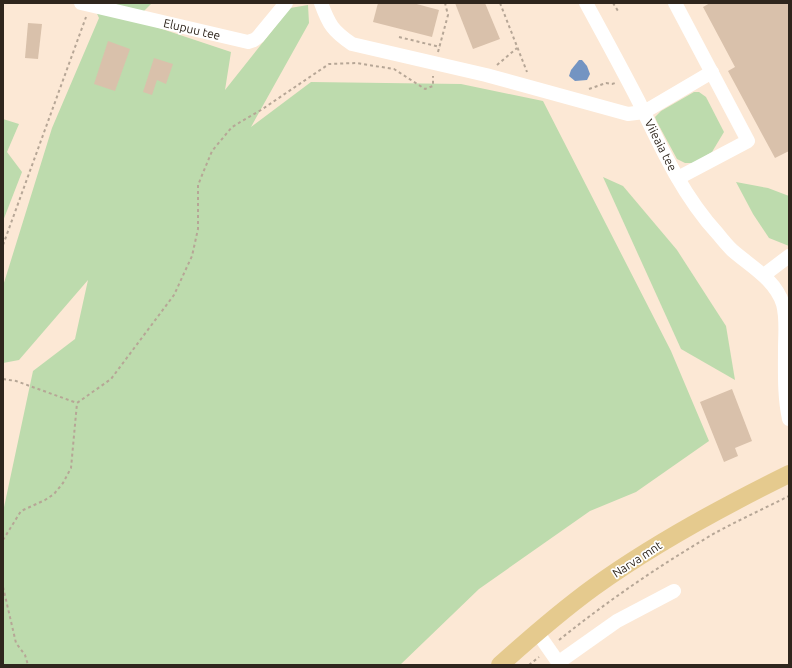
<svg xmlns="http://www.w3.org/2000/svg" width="792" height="668" font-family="Ubuntu,sans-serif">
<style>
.green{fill:#bddbad}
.water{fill:#7394c2}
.building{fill:#d9c1ab}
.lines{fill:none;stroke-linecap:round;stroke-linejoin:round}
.path{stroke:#b6a696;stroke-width:2;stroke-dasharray:3 3;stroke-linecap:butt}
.minor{stroke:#fff;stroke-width:14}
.major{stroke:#e5ca8e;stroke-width:18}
.labels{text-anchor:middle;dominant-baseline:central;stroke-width:3.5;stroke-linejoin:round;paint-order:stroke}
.street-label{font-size:12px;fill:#2f261d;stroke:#fff}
</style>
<rect width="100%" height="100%" fill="#fce8d5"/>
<g class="green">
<polygon points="92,3 152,3 135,20 231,52 225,90 290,8 308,5 309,23 251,127 311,82 461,84 543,101 671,351 709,441 636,492 590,511 479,589 400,665 3,665 3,512 33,371 75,339 88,280 19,360 3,363 3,286 52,128 99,18"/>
<polygon points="694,92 699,92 706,97 724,132 712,152 694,163 685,163 677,159 657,122 655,117 661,111"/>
<polygon points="3,119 19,124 7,152 22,172 3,221"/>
<polygon points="603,177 623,186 677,250 726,326 735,380 681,349"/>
<polygon points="736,182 768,188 789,196 789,246 769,238 753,214"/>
</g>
<polygon class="water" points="579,60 582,60 587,66 590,74 587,80 575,81 569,76 571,70"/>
<g class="building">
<polygon points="378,3 413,3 439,10 432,37 373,22"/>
<polygon points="455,3 485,3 500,39 473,49"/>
<polygon points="710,3 789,3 789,151 775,158 728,71 735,67 703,7"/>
<polygon points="28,23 42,24 38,59 25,58"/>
<polygon points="108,41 130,49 115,91 94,84"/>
<polygon points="154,58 173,64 166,84 157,80 152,95 143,92"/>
<polygon points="732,389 752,441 735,448 738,456 724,462 700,402"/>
</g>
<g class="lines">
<g class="path">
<polyline points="500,3 527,72"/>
<polyline points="613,3 618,11"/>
<polyline points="399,37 440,47"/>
<polyline points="438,52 448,15 445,3"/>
<polyline points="497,65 517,48"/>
<polyline points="589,89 606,83 612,84 615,83"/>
<polyline points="3,245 86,17"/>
<polyline points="3,379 16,381 77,403"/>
<polyline points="3,540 21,511 45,500 54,494 63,483 71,468 77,403 111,379 174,295 192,256 198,229 198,185 212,151 232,127 261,110 329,64 356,63 394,69 425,89 433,86 433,76"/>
<polyline points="3,587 16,643 25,655 28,665"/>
<path d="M559,640c50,-40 101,-75 156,-107 24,-13 50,-25 74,-37"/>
<polyline points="529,665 539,657"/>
</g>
<g class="minor">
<polyline points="81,3 248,42 254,40 258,37 286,3"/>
<path d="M321,3c8,22 12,28 31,41l134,31 142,39 16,-2 68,-40"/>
<path d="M586,3c18,33 36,66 53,99 22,46 44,94 79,132 4,5 9,11 14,16 18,16 43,29 51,54 4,15 2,30 2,45 0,23 -1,47 4,70"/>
<polyline points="675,3 748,141 678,178"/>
<polyline points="764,275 789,256"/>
<polyline points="537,632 560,665"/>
<polyline points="559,662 617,621 674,591"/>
</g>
<path class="major" d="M500,665c30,-27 61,-54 94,-78 61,-44 128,-80 195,-113"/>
</g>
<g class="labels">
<g class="street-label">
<text transform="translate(192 29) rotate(13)">Elupuu tee</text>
<text transform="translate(661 145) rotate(63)">Viieaia tee</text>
<text transform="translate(637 559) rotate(-33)">Narva mnt</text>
</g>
</g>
<rect width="792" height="668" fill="none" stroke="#2f261d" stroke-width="8"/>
</svg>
